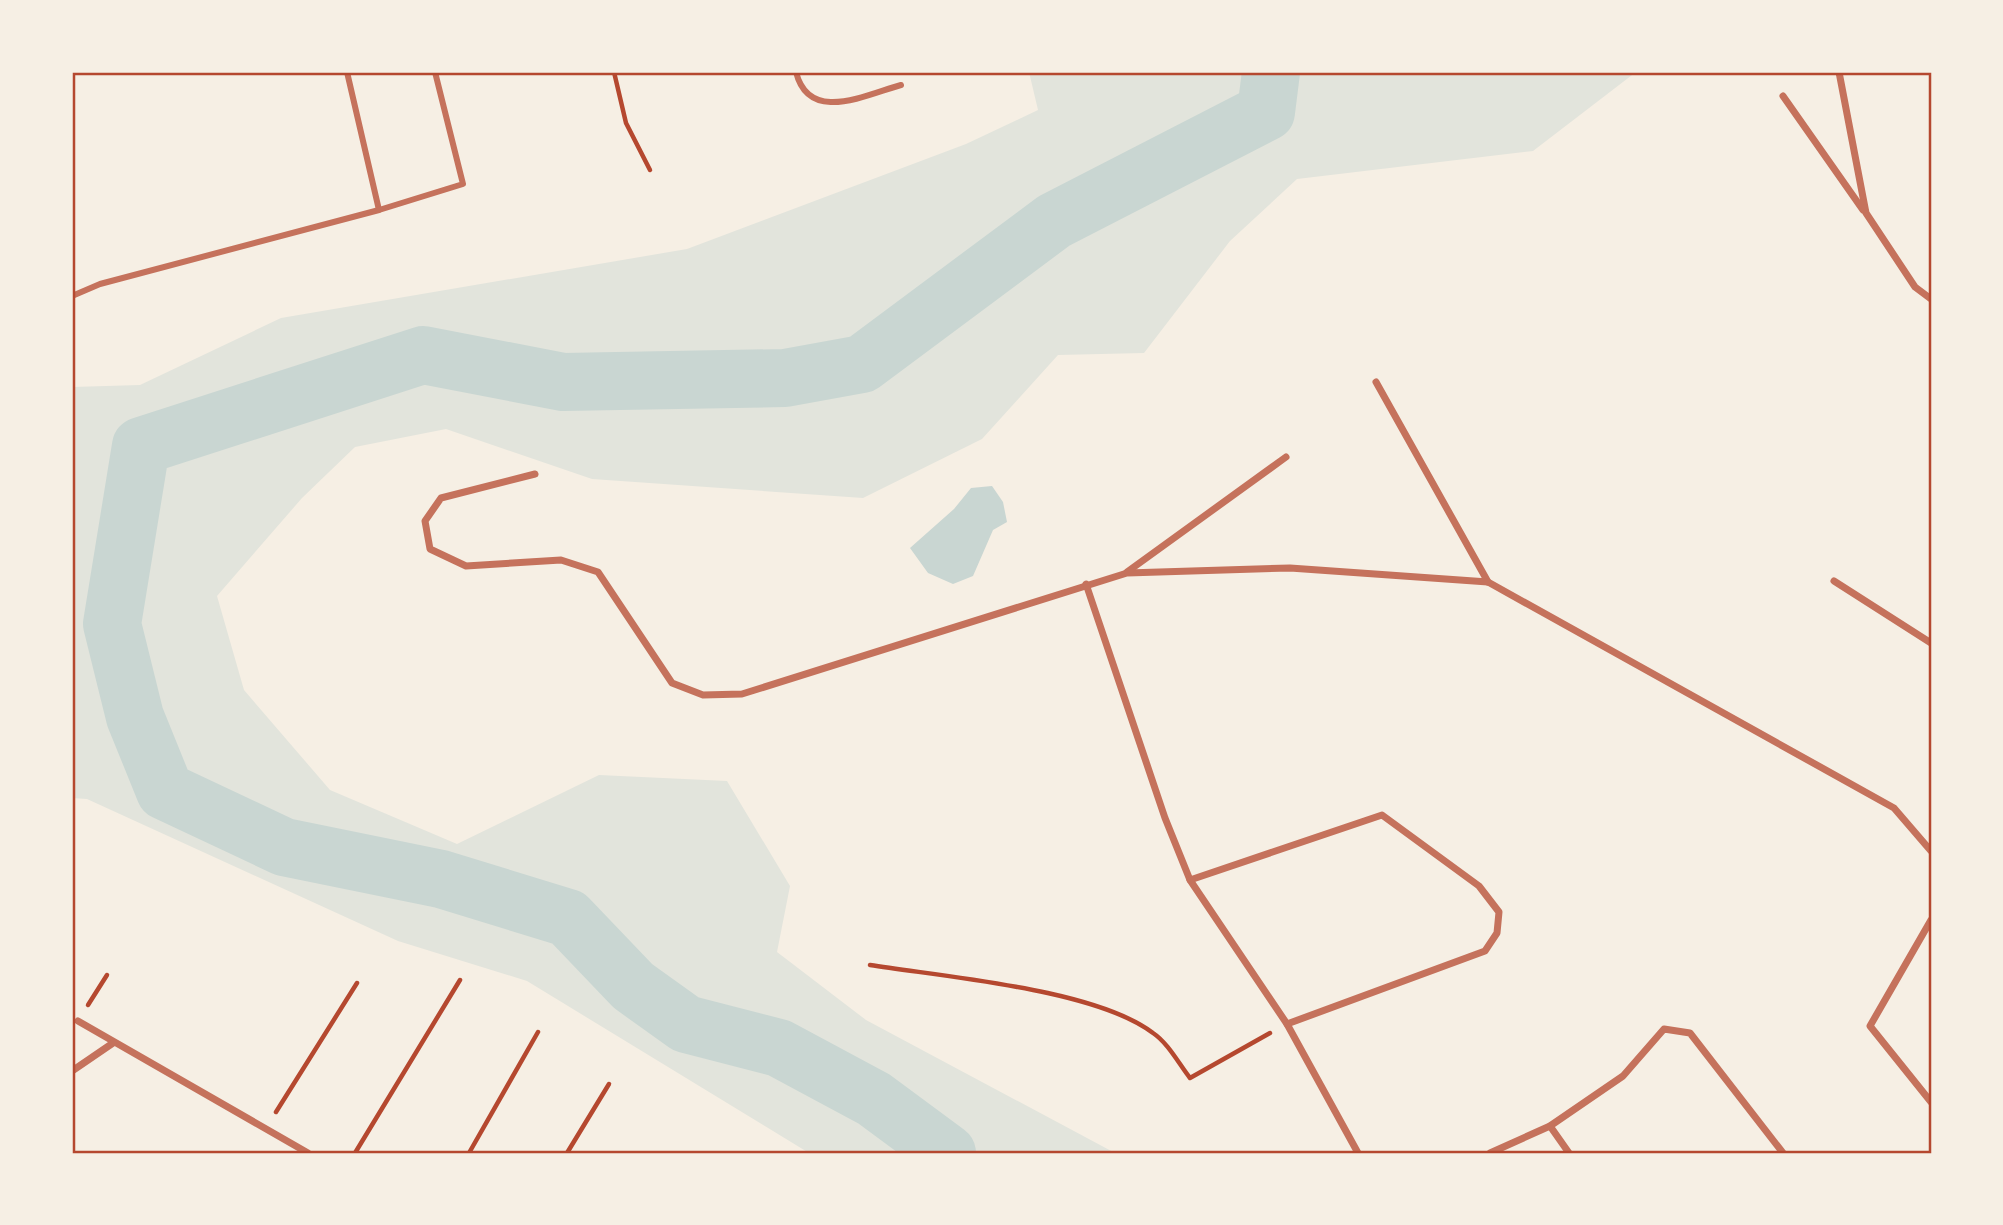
<svg xmlns="http://www.w3.org/2000/svg" width="2003" height="1225" font-family="'Alegreya Sans',sans-serif">
<style>
.green{fill:#e2e4dc}
.water{fill:#c9d6d2}
.lines{fill:none;stroke-linecap:round;stroke-linejoin:round}
.river{stroke:#c9d6d2;stroke-width:58}
.path{stroke:#b5482f;stroke-width:4.5}
.pedestrian{stroke:#c5725c;stroke-width:6}
.minor{stroke:#c5725c;stroke-width:7}
.neatline{fill:none;stroke:#b5482f;stroke-width:2.5}
</style>
<rect width="100%" height="100%" fill="#f6efe4"/>
<polygon class="green" points="1029,72 1636,72 1533,151 1297,179 1230,241 1144,353 1058,355 982,439 863,498 592,479 446,429 355,447 302,498 217,596 244,690 330,790 457,844 599,775 727,781 790,886 777,952 866,1020 1115,1153 809,1153 527,981 398,941 87,799 72,798 72,387 140,385 281,318 687,249 966,144 1038,110"/>
<polygon class="water" points="992,486 1003,502 1007,522 993,530 973,576 953,584 928,573 910,548 954,509 971,488"/>
<g class="lines">
<polyline class="river" points="947,1153 874,1099 779,1048 686,1024 633,986 568,918 441,879 284,847 165,791 135,717 112,624 141,446 423,355 563,382 785,378 862,364 1054,221 1266,112 1271,72"/>
<g class="path">
<polyline points="614,72 626,123 650,170"/>
<path d="M870,965c75,12 225,24 283,68 15,10 26,31 37,45l80,-45"/>
<polyline points="88,1005 107,975"/>
<polyline points="276,1112 357,983"/>
<polyline points="355,1153 460,980"/>
<polyline points="469,1153 538,1032"/>
<polyline points="567,1153 609,1084"/>
</g>
<g class="pedestrian">
<polyline points="347,72 379,210"/>
<path d="M796,72c13,52 69,23 105,13"/>
<polyline points="72,296 100,284 379,210 463,184 435,72"/>
</g>
<g class="minor">
<polyline points="1839,72 1866,213 1915,287 1931,299"/>
<polyline points="1783,96 1863,210"/>
<polyline points="1376,382 1488,582"/>
<polyline points="535,474 441,498 425,521 430,549 466,566 561,560 598,572 672,683 703,695 742,694 1127,573 1290,568 1488,582 1894,808 1931,851"/>
<polyline points="1127,572 1286,457"/>
<polyline points="1834,581 1931,643"/>
<polyline points="1086,584 1165,818 1190,880 1287,1024 1358,1153"/>
<polyline points="1190,880 1382,815 1479,886 1499,912 1497,933 1485,951 1287,1024"/>
<polyline points="1931,920 1870,1026 1931,1102"/>
<polyline points="78,1021 308,1153"/>
<polyline points="72,1071 113,1043"/>
<polyline points="1550,1126 1569,1153"/>
<polyline points="1490,1153 1550,1126 1623,1076 1664,1029 1690,1033 1783,1153"/>
</g>
</g>
<rect width="2003" height="1225" fill="none" stroke="#f6efe4" stroke-width="147"/>
<rect x="74" y="74" width="1856" height="1078" class="neatline"/>
</svg>
